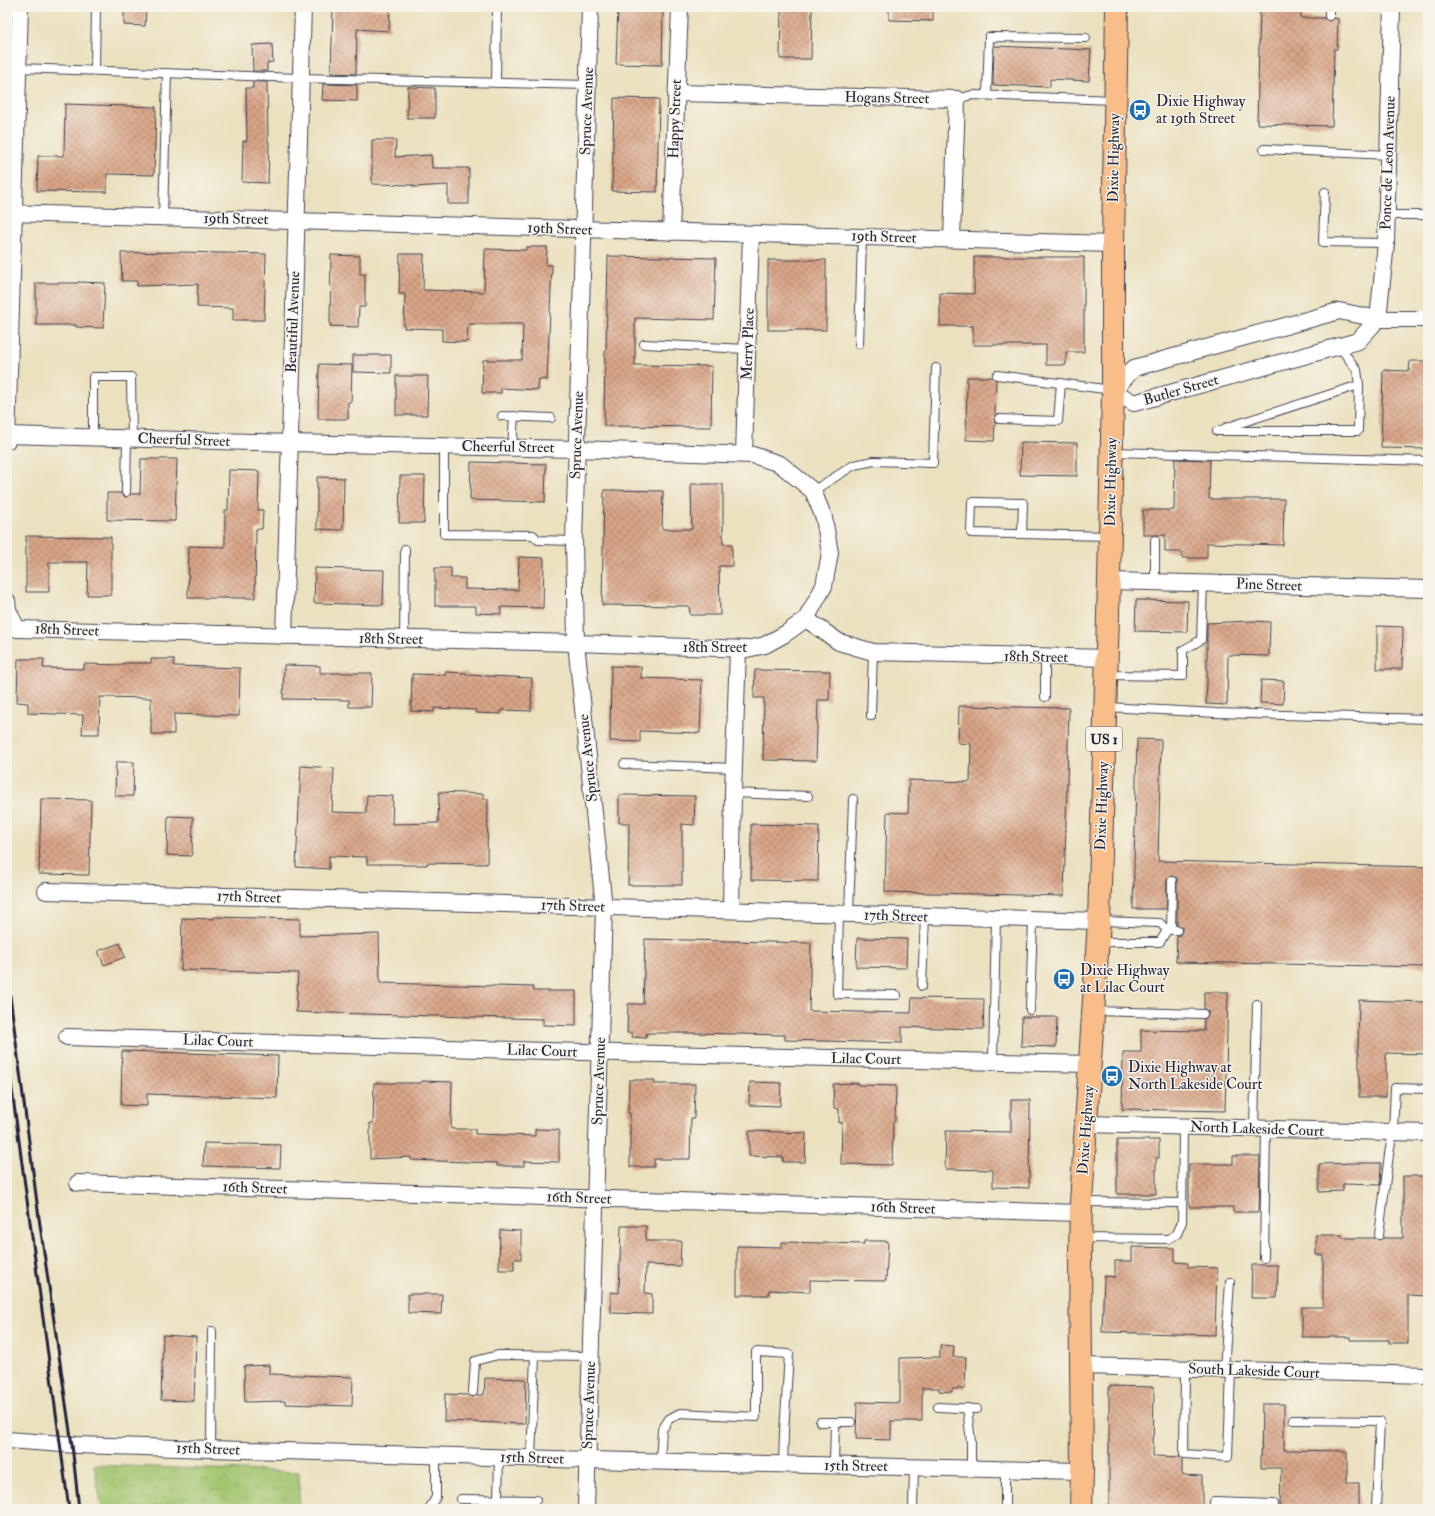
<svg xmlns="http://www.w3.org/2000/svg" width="1435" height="1516" font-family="'IM FELL Double Pica',serif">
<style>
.park{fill:url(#park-crowns);stroke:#627454}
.building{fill:url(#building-cross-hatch)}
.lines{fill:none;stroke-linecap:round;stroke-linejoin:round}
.lane-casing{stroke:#403f4f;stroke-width:10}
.street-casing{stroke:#403f4f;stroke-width:18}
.primary-casing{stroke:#403f4f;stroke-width:24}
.lane{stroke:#fff;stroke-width:8}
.street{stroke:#fff;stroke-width:16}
.primary{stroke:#f8bd89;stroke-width:22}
.rail{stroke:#22223b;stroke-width:3}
.labels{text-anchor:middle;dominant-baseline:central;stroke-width:3;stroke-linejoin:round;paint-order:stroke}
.shield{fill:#f7f3e8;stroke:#62616f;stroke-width:1}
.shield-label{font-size:14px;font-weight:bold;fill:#22223b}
.street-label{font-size:15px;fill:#22223b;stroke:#f7f3e8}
.poi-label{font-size:15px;fill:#22223b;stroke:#f7f3e8;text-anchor:start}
</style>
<defs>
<pattern id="park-crowns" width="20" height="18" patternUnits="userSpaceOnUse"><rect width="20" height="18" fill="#a3c56e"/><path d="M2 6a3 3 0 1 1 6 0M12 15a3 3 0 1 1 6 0" fill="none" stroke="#8ca960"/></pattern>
<pattern id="building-cross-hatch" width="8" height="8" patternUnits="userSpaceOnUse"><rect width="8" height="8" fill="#d9a587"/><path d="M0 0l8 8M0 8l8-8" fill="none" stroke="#b08670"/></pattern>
</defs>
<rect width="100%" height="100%" fill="#f7f3e8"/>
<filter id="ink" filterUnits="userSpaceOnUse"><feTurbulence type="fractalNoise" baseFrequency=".025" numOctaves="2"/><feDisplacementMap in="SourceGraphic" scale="8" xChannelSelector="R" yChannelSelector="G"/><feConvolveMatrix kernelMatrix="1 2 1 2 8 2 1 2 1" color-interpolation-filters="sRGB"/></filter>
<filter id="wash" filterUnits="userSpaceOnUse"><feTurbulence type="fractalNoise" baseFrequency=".012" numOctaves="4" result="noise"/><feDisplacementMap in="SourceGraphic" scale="16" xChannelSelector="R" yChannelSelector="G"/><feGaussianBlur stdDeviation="0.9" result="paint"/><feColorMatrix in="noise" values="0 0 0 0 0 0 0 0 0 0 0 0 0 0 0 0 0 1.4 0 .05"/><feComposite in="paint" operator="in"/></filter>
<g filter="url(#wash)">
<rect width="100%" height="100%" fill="#ebe1bf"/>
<polygon class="park" points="94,1465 299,1472 299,1509 102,1509"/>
<g id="blocks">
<g class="building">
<polygon points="124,7 146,7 145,26 124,25"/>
<polygon points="333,7 390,9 389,31 357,29 356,74 331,73"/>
<polygon points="618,7 663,7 662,65 616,64"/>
<polygon points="781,7 812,7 811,59 780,59"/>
<polygon points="889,7 933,7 933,21 889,20"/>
<polygon points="1260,7 1301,7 1301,18 1324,18 1329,21 1334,18 1338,19 1337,49 1334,49 1332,126 1257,124"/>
<polygon points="272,44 273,62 267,63 267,71 253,71 252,45"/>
<polygon points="994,46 1091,50 1089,81 1050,79 1050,87 993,85"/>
<polygon points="253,82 267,82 268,142 269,142 268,183 242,182 243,141 247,141 246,88 253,88"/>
<polygon points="323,84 357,85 357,101 322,100"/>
<polygon points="408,87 435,88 435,118 407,118"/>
<polygon points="614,98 659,99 657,192 612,191"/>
<polygon points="65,104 156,107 154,175 107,174 107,192 37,191 38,156 64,156"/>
<polygon points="372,140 396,140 395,157 431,155 432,168 469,168 469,204 448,204 448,185 413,187 413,185 372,184"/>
<polygon points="526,247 547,247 546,265 552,265 547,380 539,379 538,390 501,388 501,393 482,393 483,360 522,360 523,324 468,324 467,342 442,341 442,329 404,328 405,294 399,294 400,254 424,254 423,290 484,292 485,249 526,250"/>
<polygon points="179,252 266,254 264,320 233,320 233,308 197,307 198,284 137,286 137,281 122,281 121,253"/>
<polygon points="331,255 360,256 360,274 365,274 365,307 359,307 358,327 330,326"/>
<polygon points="608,256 716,258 714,320 635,318 635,365 712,366 711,427 604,426 605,351 606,351"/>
<polygon points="974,257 1084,257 1084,352 1066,352 1066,365 1046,365 1046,345 973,345 973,326 940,326 940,293 974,294"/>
<rect x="768" y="260" width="58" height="70"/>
<polygon points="78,282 105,283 103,328 76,327 76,325 36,325 36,283 78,283"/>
<polygon points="353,355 391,355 391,373 353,372"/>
<polygon points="1410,361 1428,361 1428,449 1381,448 1383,370 1409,371"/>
<polygon points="319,364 352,365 351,402 348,402 348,419 318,419"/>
<polygon points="396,376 428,376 427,415 396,415"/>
<polygon points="967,377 992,377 996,380 995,415 994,419 995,422 994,441 966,440"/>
<polygon points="1021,442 1077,443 1077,476 1020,475"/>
<polygon points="141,459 177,459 175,521 107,520 107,493 121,493 123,496 126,497 131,494 140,494"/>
<polygon points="1175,459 1210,460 1209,499 1284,499 1283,545 1207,543 1207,558 1182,558 1182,552 1165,552 1165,535 1143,535 1143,510 1174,510"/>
<polygon points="471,462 546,464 545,502 470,500"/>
<polygon points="229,470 259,471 258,510 263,510 262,529 256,529 255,598 188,598 189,546 225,547 225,510 228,510"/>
<polygon points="400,476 425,476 424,523 399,523"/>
<polygon points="317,477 344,478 343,530 317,529"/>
<polygon points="691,484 723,484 723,544 732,544 732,566 719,566 720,615 690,615 689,606 602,605 604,490 663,491 662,529 692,529"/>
<polygon points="26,536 111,537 111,595 87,595 88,562 49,562 49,592 26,592"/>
<polygon points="519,557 544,558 543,608 501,607 501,614 476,613 476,606 435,606 435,568 451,568 451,578 465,578 465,589 518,590"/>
<polygon points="315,568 384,570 383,605 314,603"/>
<polygon points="1136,600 1188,601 1187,632 1135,631"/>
<polygon points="1251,621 1270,622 1269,656 1228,655 1227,705 1206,704 1207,681 1207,623"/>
<polygon points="1377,626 1403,627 1402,669 1377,669"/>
<polygon points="18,659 44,659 43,668 84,669 84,664 123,665 123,663 151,663 151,659 174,659 174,666 240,668 239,716 174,714 174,734 151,734 151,698 100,697 99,734 82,734 83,715 28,713 28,703 17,702"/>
<polygon points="284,665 320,666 320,673 372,673 371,707 349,707 349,700 283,699"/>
<polygon points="611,666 641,667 641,678 702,680 700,733 640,731 640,742 610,741"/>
<polygon points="755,670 830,671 829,700 818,700 816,761 763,760 764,698 754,698"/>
<polygon points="445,672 467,673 467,675 532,678 531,711 501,710 501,714 476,713 476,710 434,708 434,712 411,711 412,674 445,675"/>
<polygon points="1261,680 1284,681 1283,704 1260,703"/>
<polygon points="959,706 1069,708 1064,896 885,892 887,812 908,813 909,780 970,782 971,744 958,743"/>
<polygon points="1137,739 1161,740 1158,861 1428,867 1428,967 1176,962 1177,936 1180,935 1182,930 1182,927 1177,925 1177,878 1172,876 1167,879 1166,909 1133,909"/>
<polygon points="116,762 134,762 133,796 115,796"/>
<polygon points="301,766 334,768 332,812 366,813 367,795 393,796 392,824 438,823 439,792 484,794 484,799 488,799 487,864 427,863 427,865 402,865 402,864 367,864 367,857 329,856 329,869 296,867"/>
<polygon points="619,795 695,796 694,825 682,824 682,885 628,885 629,823 619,823"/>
<polygon points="41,799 91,800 89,875 39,874"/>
<polygon points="168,816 193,817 192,856 167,855"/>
<polygon points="751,824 819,826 818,881 751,880"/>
<polygon points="214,917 300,919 300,936 379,934 380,983 533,987 533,991 576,991 576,1026 543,1025 543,1019 296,1012 298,973 181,970 182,918 214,919"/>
<polygon points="857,938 907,939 906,968 856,967"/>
<polygon points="645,939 811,943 809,1011 911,1013 912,998 984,999 983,1029 902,1027 902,1043 785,1040 785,1035 693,1033 650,1033 646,1034 646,1038 632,1037 633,1033 627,1033 628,1004 643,1004"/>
<polygon points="120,943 125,957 104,965 98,951"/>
<polygon points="1204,992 1228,992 1225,1111 1122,1109 1123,1052 1141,1052 1141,1030 1204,1031 1204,1019 1207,1017 1208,1014 1208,1011 1204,1009"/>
<polygon points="1359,1000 1428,1002 1428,1054 1386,1053 1386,1097 1359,1097 1359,1052 1358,1052"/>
<polygon points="1022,1017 1057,1017 1056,1047 1021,1046"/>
<polygon points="122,1051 278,1056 277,1098 147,1094 147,1106 121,1105"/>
<polygon points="629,1080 655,1080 654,1084 695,1084 694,1118 691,1118 690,1159 654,1159 654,1167 630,1167 630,1113 628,1113"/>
<polygon points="422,1081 452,1082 451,1129 475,1129 475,1134 535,1136 535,1129 559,1130 559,1162 524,1161 524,1166 497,1166 497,1163 411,1160 411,1157 370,1159 370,1123 373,1123 374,1083 421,1083"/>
<polygon points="750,1082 781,1083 780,1106 749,1105"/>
<polygon points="858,1083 858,1085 896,1086 895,1121 893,1121 892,1165 841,1164 842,1122 839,1123 839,1109 834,1108 833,1084"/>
<polygon points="1011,1100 1030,1100 1029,1188 993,1187 993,1170 945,1169 946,1131 1011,1132"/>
<polygon points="749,1131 806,1133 805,1162 783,1162 783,1157 749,1156"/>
<polygon points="1117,1140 1159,1140 1159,1158 1156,1158 1156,1194 1117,1194"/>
<polygon points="204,1143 281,1145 280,1168 203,1166"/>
<polygon points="1233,1156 1260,1156 1259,1212 1233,1212 1233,1207 1189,1207 1189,1164 1233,1164"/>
<polygon points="1357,1163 1381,1163 1380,1185 1343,1184 1343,1191 1319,1192 1319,1164"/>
<polygon points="1403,1176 1428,1176 1428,1296 1408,1295 1408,1343 1389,1343 1389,1340 1350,1340 1350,1337 1302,1337 1302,1307 1323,1307 1323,1255 1316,1255 1316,1235 1342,1235 1342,1238 1375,1238 1379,1240 1383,1238 1403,1238"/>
<polygon points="621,1226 646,1226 646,1241 681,1241 680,1266 646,1265 645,1293 652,1294 652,1314 611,1313 611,1292 619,1293"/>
<polygon points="500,1230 521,1231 521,1259 514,1259 514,1270 499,1270"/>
<polygon points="864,1241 888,1241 886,1281 810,1280 810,1292 769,1290 769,1295 737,1295 737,1246 782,1247 782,1242 864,1244"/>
<polygon points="1132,1247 1175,1248 1175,1262 1188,1263 1188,1267 1217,1268 1215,1335 1102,1332 1104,1276 1115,1277 1115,1261 1132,1261"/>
<polygon points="1252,1265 1278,1265 1277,1298 1251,1298"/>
<polygon points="408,1294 442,1294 441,1314 408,1313"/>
<polygon points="163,1335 196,1337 194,1401 161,1400"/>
<polygon points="940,1345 954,1346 953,1357 966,1357 965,1389 952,1389 952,1392 939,1391 939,1388 922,1388 922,1421 891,1421 891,1440 856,1439 857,1402 900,1403 900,1358 940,1357"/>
<polygon points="269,1365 269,1374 353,1377 352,1406 285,1404 285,1401 245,1402 244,1366"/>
<polygon points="485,1378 526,1379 525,1424 444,1421 445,1394 468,1395 473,1397 477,1395 484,1395"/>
<polygon points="1109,1386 1154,1387 1153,1456 1180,1457 1182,1459 1182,1475 1202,1476 1202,1509 1109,1509"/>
<polygon points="1262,1404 1284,1404 1284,1450 1347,1451 1347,1483 1359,1483 1359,1509 1280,1509 1281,1468 1261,1468"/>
</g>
</g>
</g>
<g filter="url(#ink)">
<use href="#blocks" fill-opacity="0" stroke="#403f4f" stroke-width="1"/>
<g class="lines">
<g class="lane-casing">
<g id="lane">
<polyline points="1329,16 1329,7"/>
<polyline points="18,68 300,78 588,85"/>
<polyline points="95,70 96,7"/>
<polyline points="496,83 497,7"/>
<polyline points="987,95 989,37 1086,38"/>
<polyline points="957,99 972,95 1115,100"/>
<polyline points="1264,149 1388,155"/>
<polyline points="1325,192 1323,242 1386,243"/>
<polyline points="1387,215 1428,215"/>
<polyline points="163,217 167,73"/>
<polyline points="644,344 747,349"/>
<polyline points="859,344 862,237"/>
<polyline points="997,375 1112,390"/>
<polyline points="502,416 551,418"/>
<polyline points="999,419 1058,421 1061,383"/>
<polyline points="1225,428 1359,385"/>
<polyline points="1217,431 1358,431 1359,385 1357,370 1339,346"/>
<polyline points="93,437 93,377 131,377 132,439"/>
<polyline points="444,446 444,534 533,535 538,540 574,541"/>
<polyline points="512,447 514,416"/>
<polyline points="1113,452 1428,461"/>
<polyline points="813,491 854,465 874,461 933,463 936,368"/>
<polyline points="126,492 127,438"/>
<polyline points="1022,534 1023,503 972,502 971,533 1109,536"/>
<polyline points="1155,540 1155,582"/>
<polyline points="404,640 405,549"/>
<polyline points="1107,675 1183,676 1183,650 1201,640 1203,583"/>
<polyline points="1045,697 1045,657"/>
<polyline points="1107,707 1216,713 1428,719"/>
<polyline points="871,716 873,652"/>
<polyline points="624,764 734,768"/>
<polyline points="733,793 808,796"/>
<polyline points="839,914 837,994 897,995"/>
<polyline points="849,914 853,799"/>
<polyline points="1100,921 1160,923 1167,930 1177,930"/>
<polyline points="1171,930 1172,881"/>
<polyline points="1098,942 1160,942 1167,930"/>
<polyline points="922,986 925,917"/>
<polyline points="1030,1010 1033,920"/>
<polyline points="1094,1011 1203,1014"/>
<polyline points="993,1062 996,918"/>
<polyline points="1254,1129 1257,1004"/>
<polyline points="1082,1202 1182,1203"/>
<polyline points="1379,1235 1389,1154 1393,1132 1395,1088 1428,1089"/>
<polyline points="1081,1238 1168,1239 1177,1234 1182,1222 1183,1127"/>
<polyline points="1264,1258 1266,1129"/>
<polyline points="1185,1369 1184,1454 1228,1457 1231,1370"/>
<polyline points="1224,1370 1230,1282"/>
<polyline points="473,1392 475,1361 498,1355 591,1356"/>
<polyline points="938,1407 977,1409"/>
<polyline points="967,1408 971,1442 971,1468"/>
<polyline points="1293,1420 1380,1421 1376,1509"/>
<polyline points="820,1422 851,1422"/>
<polyline points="211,1449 212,1331"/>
<polyline points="531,1458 535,1356"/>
<polyline points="660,1462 662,1430 669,1419 680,1413 756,1417 756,1352 789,1354 784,1432 783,1464"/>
<polyline points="834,1465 835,1422"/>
<polyline points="1005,1469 1005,1509"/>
<polyline points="461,1499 536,1500"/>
<polyline points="498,1499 499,1457"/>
<polyline points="429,1509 436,1497 436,1456"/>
<polyline points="913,1509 914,1467"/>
<polyline points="1214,1509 1214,1502 1274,1504"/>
</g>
</g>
<g class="street-casing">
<g id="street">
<polyline points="676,93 957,99 952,239"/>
<polyline points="7,213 1113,244"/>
<polyline points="671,232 680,7"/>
<polyline points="1378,319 1358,341 1134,403 1113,391 1134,368 1339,311 1378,319 1428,319"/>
<polyline points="1378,319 1386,243 1392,7"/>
<polyline points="7,441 20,7"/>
<polyline points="744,454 751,234"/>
<polyline points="1109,581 1428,589"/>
<polyline points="7,601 8,610 17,629 576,643 747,649 765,645 785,634 806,619 824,586 830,553 824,518 813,491 780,464 753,455 577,449 290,443 7,435"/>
<polyline points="806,619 839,642 873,652 1107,658"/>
<polyline points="284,636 303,7"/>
<polyline points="46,891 1099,921"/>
<polyline points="731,910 733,793 738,649"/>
<polyline points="67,1037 619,1053 1090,1064"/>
<polyline points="1086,1124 1428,1133"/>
<polyline points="78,1183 1081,1213"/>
<polyline points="1080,1366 1428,1375"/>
<polyline points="7,1440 77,1445 588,1460 1082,1471"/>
<polyline points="586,1509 604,907 576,643 574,541 590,7"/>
</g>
</g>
<g class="primary-casing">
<polyline id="primary" points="1081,1509 1082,1471 1080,1256 1081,1202 1099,921 1109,581 1113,391 1113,244 1117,7"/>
</g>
<use href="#lane" class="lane"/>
<use href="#street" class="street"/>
<use href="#primary" class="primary"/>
<g class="rail">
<polyline points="7,973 39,1218 72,1445 79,1509"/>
<polyline points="7,1053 69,1509"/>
</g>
</g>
</g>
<defs>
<g id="bus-disc" transform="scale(1.15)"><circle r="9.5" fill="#1f6fb2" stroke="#f7f3e8"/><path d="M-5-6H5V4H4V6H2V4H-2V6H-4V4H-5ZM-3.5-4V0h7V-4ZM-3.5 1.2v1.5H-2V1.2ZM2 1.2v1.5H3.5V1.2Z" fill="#fff"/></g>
</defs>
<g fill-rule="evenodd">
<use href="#bus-disc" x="1140" y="110"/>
<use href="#bus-disc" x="1064" y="979"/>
<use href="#bus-disc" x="1112" y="1076"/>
</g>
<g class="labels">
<rect class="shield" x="1086" y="727" width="36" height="24" rx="3"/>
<g class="shield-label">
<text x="1104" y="739">US 1</text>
</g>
<g class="street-label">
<text transform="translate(887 98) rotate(1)">Hogans Street</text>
<text transform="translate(587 111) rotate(-88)">Spruce Avenue</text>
<text transform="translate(675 119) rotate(-88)">Happy Street</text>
<text transform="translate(1114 158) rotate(-89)">Dixie Highway</text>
<text transform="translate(1388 163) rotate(-88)">Ponce de Leon Avenue</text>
<text transform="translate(236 219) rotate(1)">19th Street</text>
<text transform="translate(560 229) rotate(2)">19th Street</text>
<text transform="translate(884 237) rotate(2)">19th Street</text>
<text transform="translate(293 322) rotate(-88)">Beautiful Avenue</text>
<text transform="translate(748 344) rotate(-88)">Merry Place</text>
<text transform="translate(1181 390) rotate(-16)">Butler Street</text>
<text transform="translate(577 435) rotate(-88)">Spruce Avenue</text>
<text transform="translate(184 440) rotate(2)">Cheerful Street</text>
<text transform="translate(508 447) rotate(1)">Cheerful Street</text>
<text transform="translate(1111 482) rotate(-89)">Dixie Highway</text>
<text transform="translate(1269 585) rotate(2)">Pine Street</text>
<text transform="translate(67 630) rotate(2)">18th Street</text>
<text transform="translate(391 639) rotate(1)">18th Street</text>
<text x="715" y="647">18th Street</text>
<text transform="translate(1036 657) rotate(1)">18th Street</text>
<text transform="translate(588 758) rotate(-96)">Spruce Avenue</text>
<text transform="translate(1102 806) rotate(-88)">Dixie Highway</text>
<text transform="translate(249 897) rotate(2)">17th Street</text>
<text transform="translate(573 906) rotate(2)">17th Street</text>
<text transform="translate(896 916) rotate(2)">17th Street</text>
<text transform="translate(218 1041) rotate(2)">Lilac Court</text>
<text transform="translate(542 1051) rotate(2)">Lilac Court</text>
<text transform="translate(866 1059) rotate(1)">Lilac Court</text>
<text transform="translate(599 1081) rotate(-88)">Spruce Avenue</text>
<text transform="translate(1257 1129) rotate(2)">North Lakeside Court</text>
<text transform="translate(1086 1130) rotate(-86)">Dixie Highway</text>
<text transform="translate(255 1188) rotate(2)">16th Street</text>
<text transform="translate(579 1198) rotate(2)">16th Street</text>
<text transform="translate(903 1208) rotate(2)">16th Street</text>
<text transform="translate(1254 1371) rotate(2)">South Lakeside Court</text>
<text transform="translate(589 1405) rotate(-88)">Spruce Avenue</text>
<text transform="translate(208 1449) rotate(2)">15th Street</text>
<text transform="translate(532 1458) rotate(2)">15th Street</text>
<text transform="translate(856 1466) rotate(1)">15th Street</text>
</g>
<g class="poi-label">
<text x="1156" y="101">Dixie Highway<tspan x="1156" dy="17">at 19th Street</tspan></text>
<text x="1080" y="970">Dixie Highway<tspan x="1080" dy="17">at Lilac Court</tspan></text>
<text x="1128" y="1067">Dixie Highway at<tspan x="1128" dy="17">North Lakeside Court</tspan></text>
</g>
</g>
<rect width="1435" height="1516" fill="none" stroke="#f7f3e8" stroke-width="24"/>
</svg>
